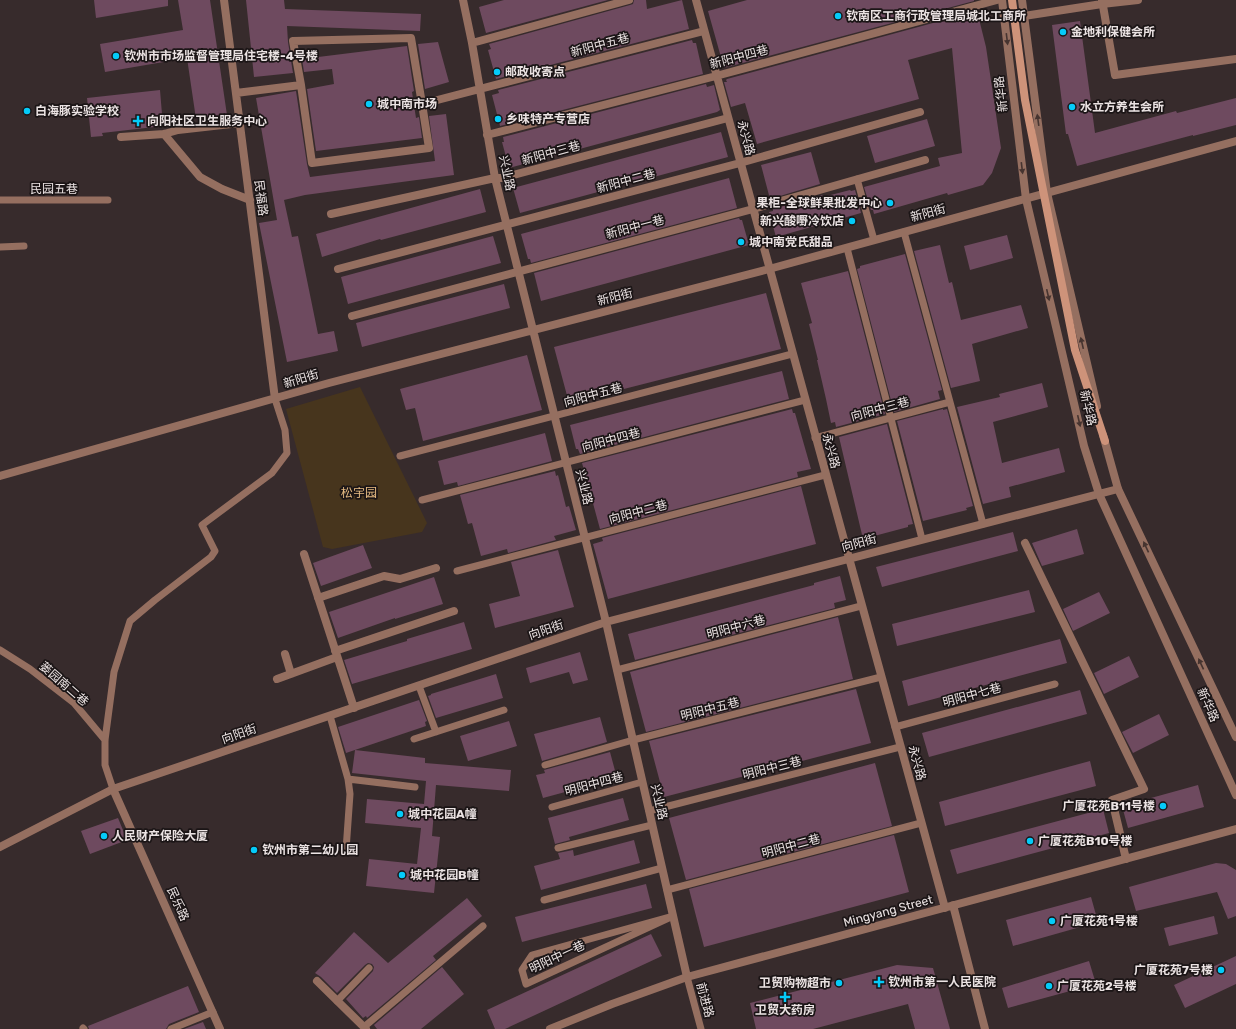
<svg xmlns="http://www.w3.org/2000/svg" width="1236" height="1029" font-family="Rubik,'Noto Sans SC',sans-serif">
<rect width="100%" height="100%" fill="#372b2c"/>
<path fill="#47351d" d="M360,387L427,523L422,532L332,549L323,547L286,409Z"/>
<path fill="#6e4a5f" d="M94,0H168V6L96,18Z
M178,0H210L227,115L196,119L187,58L105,72L100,44L183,30Z
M246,0H284L285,9L421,14L420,31L287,26L288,42L293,73L254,77Z
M504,0H608L486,33L479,7Z
M634,0H646L647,9L682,0L689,29L496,79L488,50L491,49L489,44L630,5L633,4Z
M747,0H974V1L724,68L708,11Z
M977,11L986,47L1001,148L992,173L983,185L948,195L947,193L874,214L873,210H871L864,187L940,166L938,158L962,153L952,48L908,60L919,99L757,144L745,103L731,107L724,82H727L726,80L727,79Z
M1080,21L1095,133L1176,111L1177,113L1236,98V125L1193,136V135L1077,166L1068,134H1066L1052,25Z
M692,40L693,43H696L703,74L500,126L492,95L499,93L498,90Z
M438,42L449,82L425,89L418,44Z
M407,46L414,91L412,92L416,118L419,117L422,138L316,151L307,89L334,84L332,69L304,72L302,59Z
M706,84L707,87L714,85L720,110L717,112L509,168L502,142H504L503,137Z
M160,90L163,126L102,133L103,136L91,137L87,98Z
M296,91L307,164L310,177L435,161L429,116L446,114L454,175L305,195L284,200L292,237L298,236L318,334L334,331L338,351L287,362L259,223L277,220L256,98Z
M927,119L935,146L875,163L867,136Z
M721,132L728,157L520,213L513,188Z
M811,152L820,184L770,199L761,165Z
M729,178L737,208L531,263L530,259H528L521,234Z
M480,189L486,212L381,240L380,239L322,257L316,234Z
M850,190L851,191L855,190L861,213L776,237L769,212L773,211V209L822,195L823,197Z
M739,218L740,220H742L749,245L541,301L534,273Z
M1007,235L1013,258L970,270L964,246Z
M493,236L501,263L348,304L341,277Z
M940,245L949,283L952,282L961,320L1021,305L1028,328L972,344L980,381L951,388L914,251Z
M905,254L942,390L938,391L940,399L894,412L857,269L860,268V266Z
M848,271L885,414L836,427L835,422L831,423L826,399L817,360H818L809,324L812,323L801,283Z
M504,284L510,308L362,347L356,323Z
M766,293L781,349L569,403L554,347Z
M527,355L542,410L423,441L415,408L406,410L400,389Z
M782,371L789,399L580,454L578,449H576L570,425Z
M1042,383L1048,407L993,422L1002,463L1059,448L1065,472L1009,487L1011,497L983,504L957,407L1000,397L999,394Z
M792,409L793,413H795L811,469L797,472L798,477L600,529L582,463Z
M943,409V410L947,409L973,506L966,508L967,510L923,521L897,421Z
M887,424L913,524L908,525V527L863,539L839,437Z
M545,433L552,461L458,486L457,482L444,485L438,461Z
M555,471L556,476L558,475L566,507L569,506L576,530L554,536L556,540L508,553L507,549L481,556L472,523L468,524L460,495Z
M801,486L816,544L608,599L593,544L603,541L602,538Z
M1077,529L1084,554L1042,566L1032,543Z
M1013,532L1018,551L882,587L876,567Z
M363,545L372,568L321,586L313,563Z
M558,550L574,607L495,628L489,604L520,596L511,562Z
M840,576L846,600L834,603L835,608L635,660L628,634L814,585V583Z
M434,577L443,604L395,619V618L338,638L329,612Z
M1029,590L1035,612L897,646L892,624Z
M1099,592L1110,613L1073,631L1063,609Z
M838,617L853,679L646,732L630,672Z
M464,622L472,649L352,684L344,660L407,641V639Z
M1060,639L1067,663L908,706L902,681Z
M580,652L588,680L573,684L569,672L530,683L526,668Z
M1129,656L1139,677L1104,694L1094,673Z
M496,674L503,698L436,718L428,696L431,695V694Z
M856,689L871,743L664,797L649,741Z
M1080,690L1087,714L929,757L922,733Z
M419,700L427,721L425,722L426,726L346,753L338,727Z
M1159,714L1169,735L1133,753L1122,732Z
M600,717L607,742L542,761L534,734Z
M509,721L517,746L468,761L460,736Z
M355,750L425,758V763L511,770L509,791L436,785L432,836L440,837L434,893L366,886L369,859L417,864L421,828L365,823L367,799L424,804L426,781L352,773Z
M610,752L617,778L543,798L536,775L545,773L544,770Z
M1090,761L1096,786L945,826L939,802Z
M875,763L892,826L686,880L669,818Z
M1198,785L1204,807L1128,828L1122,806Z
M623,798L629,820L569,837L570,840L555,844L548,818Z
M1103,809L1109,833L957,874L950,850Z
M118,818L127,840L90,854L81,831Z
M894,835L909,892L704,947L689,889Z
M634,840L640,863L541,890L534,866L560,859L558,853L573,850L574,856Z
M1216,863L1226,864L1236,870V916L1228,919L1217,892L1136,911L1129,887Z
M646,884L652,908L522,942L515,917Z
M1091,897L1098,922L1013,946L1006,920Z
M467,898L482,916L433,956L436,960L367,1018L366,1016L363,1018L346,999L373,971L374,967L372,964L368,963L365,965L337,993L321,977L315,973L354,932L388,963Z
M1214,916L1218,934L1169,946L1164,928Z
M651,934L662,956L505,1029H495L487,1010Z
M1236,956V984L1185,1008L1174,985Z
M1089,961L1096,984L1008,1008L1002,988Z
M897,965L933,968L950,1029H915L908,1004L813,1029H756L750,1003Z
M442,967L464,994L421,1029H377L374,1025Z
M188,986L199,1012L169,1024L166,1029H89L88,1026Z
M203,1022L206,1029H184Z"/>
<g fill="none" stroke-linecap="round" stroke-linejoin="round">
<path stroke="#956f60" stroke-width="7" d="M857,179L874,240
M0,200H108
M904,232L983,524
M0,247L24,246
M847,248L922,539
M815,438L950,402
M400,456L792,354
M422,500L805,400
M457,571L825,475
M0,650L30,669L74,703L105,740
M617,670L861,606
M419,686L436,732
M330,716L348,779L350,794L346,850
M895,727L1055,684
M414,739L504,710
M545,765L633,740L881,677
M348,779L415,787
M113,789L105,765V740L114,672L130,621L155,600L211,557L215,551L202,525L272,473L287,453L285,430L275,399
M552,807L642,782
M649,811L900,747
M558,848L652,825
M667,890L921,823
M544,900L662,868
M673,916L526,984L522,970L532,955Z
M687,977L701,1029
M337,1001L369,968
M364,1027L483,926
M83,1028L84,1029
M171,1029L213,1012"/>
<path stroke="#956f60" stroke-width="8" d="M224,0L275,399
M463,0L472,43L495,178L606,622L687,977
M696,0L945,908
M1102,0L1115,75L1236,59
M1024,16L1102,4L1138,0
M472,43L629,0
M301,85L293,41L411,38L422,104
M236,93L301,85L312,163L429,148L422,104L704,31
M164,134L200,177L222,189L250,200
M487,135L716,76L997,0
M121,137L164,134L178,130L240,123
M331,214L495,178H502L728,118
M338,269L740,163L920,112
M352,316L753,209L925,160
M0,476L329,383L769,269L1236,141
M1025,543L1144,789L1112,800L1126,859
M304,554L354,708
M318,598L384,576L400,579L436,568
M335,651L454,611
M285,654L291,674
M277,679L337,657
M113,789L220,1029
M0,847L113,789L606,622L1118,489
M953,905L985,1029
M317,981L366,1029
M550,1029L612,1004L687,977L1236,829"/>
<path stroke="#956f60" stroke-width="8" d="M1002,0L1026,199L1084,446L1099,494L1236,795
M1022,0L1047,193L1097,406
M1103,435L1118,489L1236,737"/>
<path stroke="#ce937a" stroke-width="8" d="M1012,0L1025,100L1075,350L1105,441"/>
</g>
<defs><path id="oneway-solid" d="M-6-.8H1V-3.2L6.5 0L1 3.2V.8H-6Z"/></defs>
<g fill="#463430">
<use href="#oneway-solid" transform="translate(1007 39) rotate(83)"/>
<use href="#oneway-solid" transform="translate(1038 120) rotate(-98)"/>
<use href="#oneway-solid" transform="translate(1022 168) rotate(83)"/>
<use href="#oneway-solid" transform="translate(1048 295) rotate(77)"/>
<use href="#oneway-solid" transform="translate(1082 343) rotate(-103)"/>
<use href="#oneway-solid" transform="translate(1079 421) rotate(77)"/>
<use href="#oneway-solid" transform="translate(1146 547) rotate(-115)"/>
<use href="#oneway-solid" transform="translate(1201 664) rotate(-115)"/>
</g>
<g fill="#04cbf9" stroke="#1b1516" stroke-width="1.5">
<circle cx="838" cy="16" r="4"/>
<circle cx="1063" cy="32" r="4"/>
<circle cx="116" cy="56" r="4"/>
<circle cx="497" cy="72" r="4"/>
<circle cx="369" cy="104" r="4"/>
<circle cx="1072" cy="107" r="4"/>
<circle cx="27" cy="111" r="4"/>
<circle cx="498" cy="119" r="4"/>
<path d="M136 115h4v4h4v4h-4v4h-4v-4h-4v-4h4z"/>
<circle cx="890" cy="203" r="4"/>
<circle cx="852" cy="221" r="4"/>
<circle cx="741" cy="242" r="4"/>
<circle cx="1163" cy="806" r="4"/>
<circle cx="400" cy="814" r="4"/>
<circle cx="104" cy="836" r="4"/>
<circle cx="1030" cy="841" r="4"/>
<circle cx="254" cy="850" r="4"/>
<circle cx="402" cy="875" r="4"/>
<circle cx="1052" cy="921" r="4"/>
<circle cx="1221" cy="970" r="4"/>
<path d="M877 976h4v4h4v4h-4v4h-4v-4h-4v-4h4z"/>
<circle cx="839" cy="983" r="4"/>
<circle cx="1049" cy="986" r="4"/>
<path d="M783 991h4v4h4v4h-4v4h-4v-4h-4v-4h4z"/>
</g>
<g text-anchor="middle" stroke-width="3.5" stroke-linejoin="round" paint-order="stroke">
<g font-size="12" font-weight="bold" fill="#ebe3e3" stroke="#1b1516" text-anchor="start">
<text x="846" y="20">钦南区工商行政管理局城北工商所</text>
<text x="1071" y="36">金地利保健会所</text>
<text x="124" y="60">钦州市市场监督管理局住宅楼-4号楼</text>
<text x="505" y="76">邮政收寄点</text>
<text x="377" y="108">城中南市场</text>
<text x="1080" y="111">水立方养生会所</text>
<text x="35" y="115">白海豚实验学校</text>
<text x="506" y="123">乡味特产专营店</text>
<text x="147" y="125">向阳社区卫生服务中心</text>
<text x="882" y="207" text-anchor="end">果柜-全球鲜果批发中心</text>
<text x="844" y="225" text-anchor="end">新兴酸嘢冷饮店</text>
<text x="749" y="246">城中南党氏甜品</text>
<text x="1155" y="810" text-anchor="end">广厦花苑B11号楼</text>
<text x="408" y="818">城中花园A幢</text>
<text x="112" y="840">人民财产保险大厦</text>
<text x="1038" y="845">广厦花苑B10号楼</text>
<text x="262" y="854">钦州市第二幼儿园</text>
<text x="410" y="879">城中花园B幢</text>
<text x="1060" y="925">广厦花苑1号楼</text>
<text x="1213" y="974" text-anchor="end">广厦花苑7号楼</text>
<text x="888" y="986">钦州市第一人民医院</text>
<text x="831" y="987" text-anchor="end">卫贸购物超市</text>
<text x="1057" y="990">广厦花苑2号楼</text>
<text x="785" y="1014" text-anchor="middle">卫贸大药房</text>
</g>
<g font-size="12" fill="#ebe3e3" stroke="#1b1516">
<text transform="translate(600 45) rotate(-15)" y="4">新阳中五巷</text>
<text transform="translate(739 57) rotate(-15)" y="4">新阳中四巷</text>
<text transform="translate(1001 94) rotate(-97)" y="4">新华路</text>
<text transform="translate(746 138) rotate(75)" y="4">永兴路</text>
<text transform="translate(551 153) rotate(-15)" y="4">新阳中三巷</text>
<text transform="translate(507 173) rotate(78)" y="4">兴业路</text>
<text transform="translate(626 181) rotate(-15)" y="4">新阳中二巷</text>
<text x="54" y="193">民园五巷</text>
<text transform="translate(261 198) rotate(83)" y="4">民福路</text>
<text transform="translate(928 213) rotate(-15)" y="4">新阳街</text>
<text transform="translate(635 227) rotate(-15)" y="4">新阳中一巷</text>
<text transform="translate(615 297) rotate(-14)" y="4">新阳街</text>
<text transform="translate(301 379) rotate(-17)" y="4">新阳街</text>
<text transform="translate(593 395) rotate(-15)" y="4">向阳中五巷</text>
<text transform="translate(1088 408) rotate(77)" y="4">新华路</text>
<text transform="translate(880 409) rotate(-15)" y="4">向阳中三巷</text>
<text transform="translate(611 440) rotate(-15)" y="4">向阳中四巷</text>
<text transform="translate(831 451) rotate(75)" y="4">永兴路</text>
<text transform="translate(584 487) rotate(76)" y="4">兴业路</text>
<text transform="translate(638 512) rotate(-15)" y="4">向阳中二巷</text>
<text transform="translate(859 543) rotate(-15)" y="4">向阳街</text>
<text transform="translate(736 627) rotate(-15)" y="4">明阳中六巷</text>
<text transform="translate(546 630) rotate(-19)" y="4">向阳街</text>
<text transform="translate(64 684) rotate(41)" y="4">蒌园南二巷</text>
<text transform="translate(972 695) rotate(-15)" y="4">明阳中七巷</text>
<text transform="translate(1208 705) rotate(66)" y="4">新华路</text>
<text transform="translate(710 709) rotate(-14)" y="4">明阳中五巷</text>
<text transform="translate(239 734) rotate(-19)" y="4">向阳街</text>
<text transform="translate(917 763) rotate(75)" y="4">永兴路</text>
<text transform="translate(772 768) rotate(-14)" y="4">明阳中三巷</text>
<text transform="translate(594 784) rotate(-15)" y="4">明阳中四巷</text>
<text transform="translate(659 802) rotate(77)" y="4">兴业路</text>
<text transform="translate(791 846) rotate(-15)" y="4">明阳中二巷</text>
<text transform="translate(178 904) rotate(66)" y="4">民乐路</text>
<text transform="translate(888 911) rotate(-15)" y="4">Mingyang Street</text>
<text transform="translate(557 957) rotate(-25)" y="4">明阳中一巷</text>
<text transform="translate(705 1000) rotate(75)" y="4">前进路</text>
</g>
<g font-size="12" fill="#e7bc83" stroke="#1b1516">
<text x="359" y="497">松宇园</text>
</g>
</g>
</svg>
